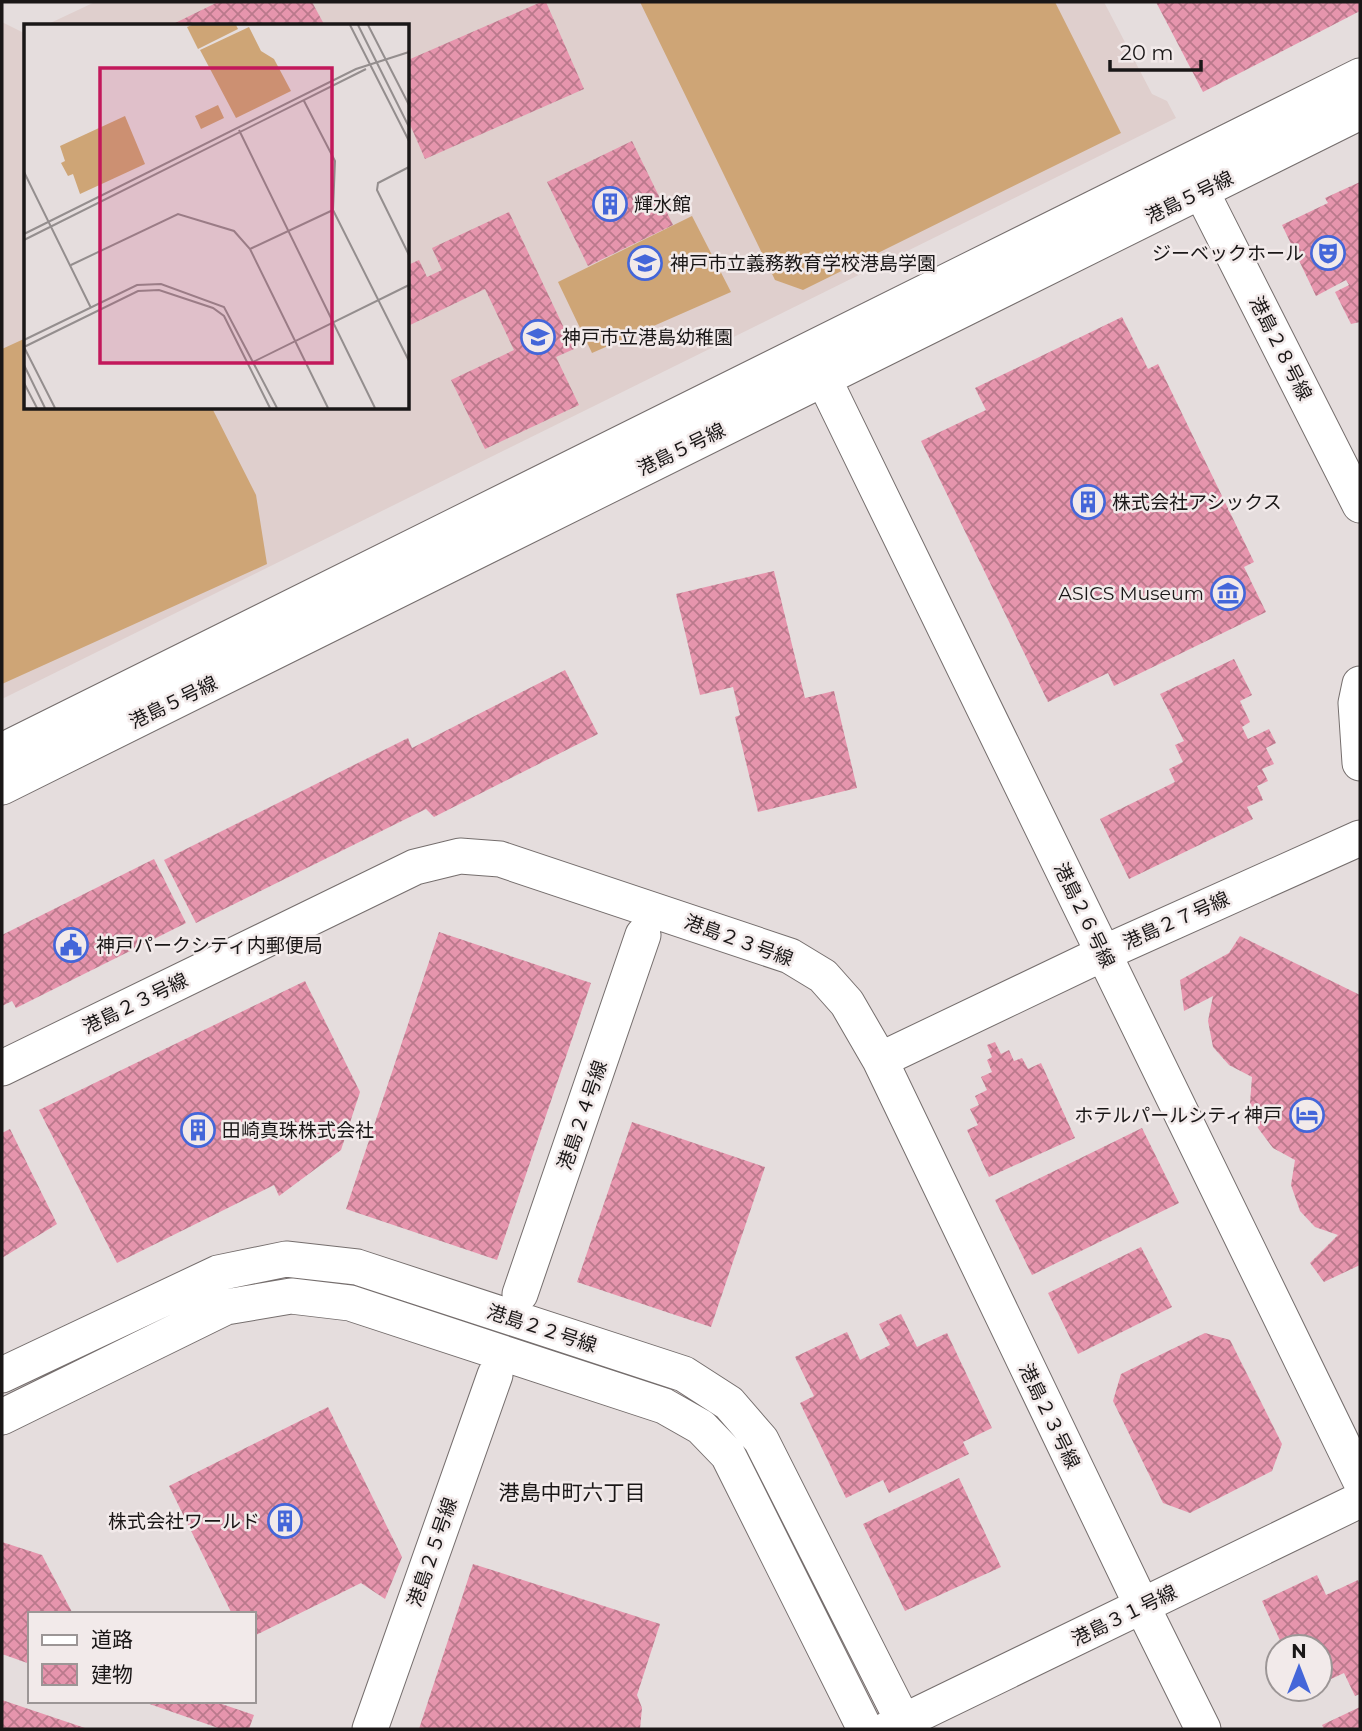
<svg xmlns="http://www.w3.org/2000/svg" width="1362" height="1731" font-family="Montserrat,'Noto Sans JP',sans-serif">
<defs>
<pattern id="building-cross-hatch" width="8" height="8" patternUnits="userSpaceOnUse" patternTransform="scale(1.75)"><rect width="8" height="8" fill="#e695ad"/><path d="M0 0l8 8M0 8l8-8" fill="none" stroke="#ba798c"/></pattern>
</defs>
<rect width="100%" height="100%" fill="#e5dddd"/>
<path fill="#dfcfcd" d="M95,2H1104L1152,94L1167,101L1176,118L2,699V22L26,34V408H408V26H44Z"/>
<path fill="#cea576" d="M640,2H1055L1121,133L803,290L775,280Z
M692,216L731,292L592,353L558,282Z
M26,338V408H212L256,495L267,564L2,684V349Z"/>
<path fill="url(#building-cross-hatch)" d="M218,2H312L325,26H169Z
M541,2H546L584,89L425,159L408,120V60Z
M1156,2H1360V11L1203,92Z
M632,141L673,225L588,266L547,182Z
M1360,182V322L1351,324L1335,292L1349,285L1346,280L1316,296L1282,225L1328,203L1325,198Z
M509,212L574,349L556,357L579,405L485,449L451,380L514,350L485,289L408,326V265L419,260L427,277L442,270L432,248Z
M1122,317L1148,369L1158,364L1254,562L1244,567L1266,612L1114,686L1108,673L1048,702L921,441L986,410L975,388Z
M774,571L805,698L834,691L857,788L758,812L735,717L740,715L733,687L700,695L676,594Z
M1234,659L1252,695L1240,701L1250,722L1242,727L1248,739L1269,729L1276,743L1266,748L1274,764L1262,769L1268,781L1257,786L1263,800L1247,807L1253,819L1129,879L1100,819L1175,782L1169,769L1183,762L1175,745L1184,741L1160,694Z
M565,670L598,734L434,817L426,809L196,923L164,860L408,738L412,748Z
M154,859L186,923L16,1008L12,1001L2,1006V935Z
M439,932L591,983L497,1260L346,1209Z
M1240,936L1360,995V1265L1324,1282L1310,1263L1338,1235L1315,1227L1300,1211L1291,1185L1295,1160L1273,1148L1258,1128L1250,1103L1252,1077L1229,1065L1213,1047L1208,1021L1213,996L1184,1011L1180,980L1229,953Z
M305,981L360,1092L341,1150L279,1196L274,1185L117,1263L39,1110Z
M995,1042L1001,1054L1009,1050L1014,1061L1022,1058L1028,1069L1041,1063L1075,1138L989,1177L967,1130L978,1125L970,1109L979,1105L975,1096L987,1090L981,1077L992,1072L987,1060L992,1057L987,1045Z
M632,1122L765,1167L711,1327L577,1282Z
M1142,1128L1179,1203L1032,1275L995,1200Z
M10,1129L57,1224L2,1258V1133Z
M1141,1247L1172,1307L1078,1354L1048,1293Z
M901,1314L917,1347L947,1333L992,1428L963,1442L969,1454L889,1493L883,1480L846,1498L800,1403L814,1396L795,1357L847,1332L860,1360L890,1345L879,1324Z
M1205,1333L1230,1340L1282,1444L1272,1471L1190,1513L1163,1503L1113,1401L1121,1374Z
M328,1407L402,1557L385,1599L361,1583L254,1636V1614H232L169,1486Z
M959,1478L1001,1567L905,1611L863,1524Z
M2,1542L42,1555L73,1614H30V1664L2,1654Z
M473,1564L660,1624L637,1695L642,1708L640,1729H419Z
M1317,1575L1326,1595L1358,1580L1360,1585V1694L1355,1696L1344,1673L1320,1684V1647H1283L1262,1601Z
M2,1700L88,1729H2Z
M141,1701H213L254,1715L249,1729H221Z
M1360,1707V1729H1324L1322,1725Z"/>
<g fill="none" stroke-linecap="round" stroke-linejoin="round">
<g stroke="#756e6d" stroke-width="37">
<path id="minor" d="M1201,191L1360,505
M813,357L1360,1480
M1360,684L1356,703L1360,763
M2,751L1360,76
M2,787L1360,112
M880,1060L1104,953L1360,838
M2,1068L415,867L460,856L500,859L790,956L823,976L847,1003L880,1060L1142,1606L1203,1729
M520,1294L643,935
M2,1375L218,1273L286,1259L357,1267L684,1374L729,1403L761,1440L907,1729
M2,1417L226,1307L291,1296L350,1303L664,1406L701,1427L728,1455L865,1729
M370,1729L495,1375
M888,1729L1360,1500"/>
</g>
<use href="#minor" stroke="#fff" stroke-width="35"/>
</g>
<defs>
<g id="building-ring" transform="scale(1.75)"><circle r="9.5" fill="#f2eaea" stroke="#4466d9" stroke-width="1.5"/><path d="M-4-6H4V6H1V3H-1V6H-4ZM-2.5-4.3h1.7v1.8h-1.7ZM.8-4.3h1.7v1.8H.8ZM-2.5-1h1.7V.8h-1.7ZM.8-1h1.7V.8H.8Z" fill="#4466d9"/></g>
<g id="theatre-ring" transform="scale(1.75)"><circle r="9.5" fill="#f2eaea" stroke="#4466d9" stroke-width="1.5"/><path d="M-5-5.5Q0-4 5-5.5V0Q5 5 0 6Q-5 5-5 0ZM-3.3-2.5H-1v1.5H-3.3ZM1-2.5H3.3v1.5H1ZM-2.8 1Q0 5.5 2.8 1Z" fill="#4466d9"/></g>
<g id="school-ring" transform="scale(1.75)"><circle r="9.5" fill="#f2eaea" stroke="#4466d9" stroke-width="1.5"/><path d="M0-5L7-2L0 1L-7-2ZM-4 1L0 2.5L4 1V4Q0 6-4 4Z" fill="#4466d9"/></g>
<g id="museum-ring" transform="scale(1.75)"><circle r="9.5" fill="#f2eaea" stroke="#4466d9" stroke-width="1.5"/><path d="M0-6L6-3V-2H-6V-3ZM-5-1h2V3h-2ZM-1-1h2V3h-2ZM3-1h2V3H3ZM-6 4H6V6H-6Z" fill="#4466d9"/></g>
<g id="civic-ring" transform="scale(1.75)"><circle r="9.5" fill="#f2eaea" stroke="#4466d9" stroke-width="1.5"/><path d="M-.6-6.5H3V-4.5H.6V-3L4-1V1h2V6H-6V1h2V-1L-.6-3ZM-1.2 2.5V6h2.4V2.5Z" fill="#4466d9"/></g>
<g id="hotel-ring" transform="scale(1.75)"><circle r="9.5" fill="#f2eaea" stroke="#4466d9" stroke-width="1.5"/><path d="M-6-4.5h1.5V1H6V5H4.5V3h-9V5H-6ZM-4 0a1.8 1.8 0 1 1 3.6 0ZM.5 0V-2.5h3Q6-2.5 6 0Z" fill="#4466d9"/></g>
</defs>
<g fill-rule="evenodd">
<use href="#building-ring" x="610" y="204"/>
<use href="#theatre-ring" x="1328" y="253"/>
<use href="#school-ring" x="645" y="263"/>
<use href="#school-ring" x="538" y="337"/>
<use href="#building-ring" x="1088" y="502"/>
<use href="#museum-ring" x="1228" y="593"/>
<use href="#civic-ring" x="71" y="945"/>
<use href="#hotel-ring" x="1307" y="1115"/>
<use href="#building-ring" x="198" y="1130"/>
<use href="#building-ring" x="285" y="1521"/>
</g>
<g text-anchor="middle" stroke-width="5" stroke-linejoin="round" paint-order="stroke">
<g font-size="19" fill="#1a1717" stroke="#f2eaea">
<text transform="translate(1189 197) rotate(-26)" y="7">港島５号線</text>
<text transform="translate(1281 348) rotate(63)" y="7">港島２８号線</text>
<text transform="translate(681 449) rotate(-26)" y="7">港島５号線</text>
<text transform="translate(173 702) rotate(-26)" y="7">港島５号線</text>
<text transform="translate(1085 915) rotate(64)" y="7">港島２６号線</text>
<text transform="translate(1176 920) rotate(-24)" y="7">港島２７号線</text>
<text transform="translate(739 940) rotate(20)" y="7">港島２３号線</text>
<text transform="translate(135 1003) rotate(-26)" y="7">港島２３号線</text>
<text transform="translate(582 1115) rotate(-71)" y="7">港島２４号線</text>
<text transform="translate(542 1328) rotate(18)" y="7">港島２２号線</text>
<text transform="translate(1050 1416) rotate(64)" y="7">港島２３号線</text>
<text transform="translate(432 1552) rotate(-71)" y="7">港島２５号線</text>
<text transform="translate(1124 1615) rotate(-26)" y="7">港島３１号線</text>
</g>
<g font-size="19" fill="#1a1717" stroke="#f2eaea" text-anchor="start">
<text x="634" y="211">輝水館</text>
<text x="1304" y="260" text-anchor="end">ジーベックホール</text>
<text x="670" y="270">神戸市立義務教育学校港島学園</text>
<text x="562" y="344">神戸市立港島幼稚園</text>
<text x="1112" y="509">株式会社アシックス</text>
<text x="1204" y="600" text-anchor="end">ASICS Museum</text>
<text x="96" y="952">神戸パークシティ内郵便局</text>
<text x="1282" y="1122" text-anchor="end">ホテルパールシティ神戸</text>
<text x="222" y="1137">田崎真珠株式会社</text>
<text x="260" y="1528" text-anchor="end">株式会社ワールド</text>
</g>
<g font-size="21" fill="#1a1717" stroke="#f2eaea">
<text x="572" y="1500">港島中町六丁目</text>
</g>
</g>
<g transform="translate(24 24)">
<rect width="385" height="385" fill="#e5dddd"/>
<path d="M168,1H212L214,5L174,25L163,3Z" fill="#cea576"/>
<path d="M225,3L237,27L250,35L267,67L212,94L176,26ZM194,81L200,94L177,105L171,92ZM101,92L121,140L56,170L49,150L44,152L37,139L41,137L36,122Z" fill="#cea576"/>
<path fill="none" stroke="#948e8e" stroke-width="2" d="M326,1L385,117M334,1L385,103M344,1L385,81M280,77L311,137L309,186L385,337M215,106L351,384M385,143L354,159L353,166L385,231M0,148L67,284M0,210L332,45L385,28M0,216L342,45M226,225L309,186M47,241L154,190L210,207L226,225L304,384M0,316L113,261L137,260L200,283L253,384M0,323L114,267L135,266L189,284L200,292L246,384M0,323L31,384M229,338L385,261M0,341L21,384M0,359L13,384"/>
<path fill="#c2185b" fill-opacity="0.15" stroke="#c2185b" stroke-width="3.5" d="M76,44H308V339H76Z"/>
<rect width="385" height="385" fill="none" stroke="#1a1717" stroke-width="3.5"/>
</g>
<rect width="1362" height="1731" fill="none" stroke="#1a1717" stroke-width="7"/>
<rect x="28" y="1612" width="228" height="91" fill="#f2eaea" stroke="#9c9696" stroke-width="2"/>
<rect x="42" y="1635" width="35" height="10" fill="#ffffff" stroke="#9c9696" stroke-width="2"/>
<text x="91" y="1647" font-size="21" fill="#1a1717">道路</text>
<rect x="42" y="1664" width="35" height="21" fill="url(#building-cross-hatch)" stroke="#9c9696" stroke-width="2"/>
<text x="91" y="1682" font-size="21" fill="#1a1717">建物</text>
<g transform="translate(1299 1668)"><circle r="33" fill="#f2eaea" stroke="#9c9696" stroke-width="2"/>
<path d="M0-5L12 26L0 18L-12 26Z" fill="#4466d9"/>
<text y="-10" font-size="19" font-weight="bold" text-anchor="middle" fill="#1a1717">N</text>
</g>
<path d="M1110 60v10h91v-10" fill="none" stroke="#1a1717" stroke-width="3.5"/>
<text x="1120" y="60" font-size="21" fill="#1a1717" stroke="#f2eaea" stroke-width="5" paint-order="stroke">20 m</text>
</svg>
